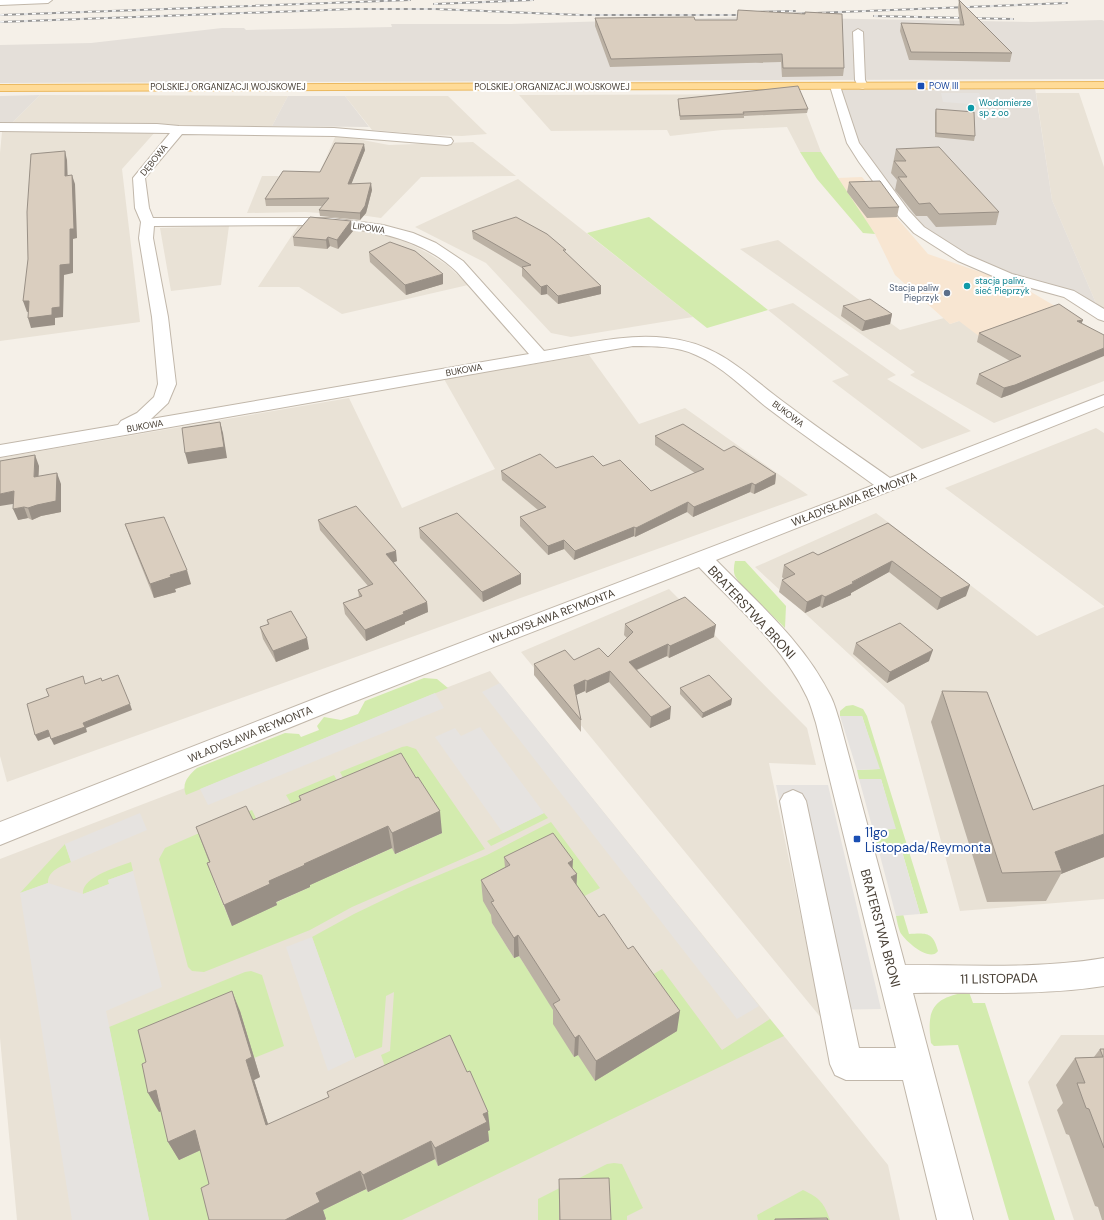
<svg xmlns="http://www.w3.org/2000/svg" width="1104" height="1220" font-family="'DM Sans',sans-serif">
<rect width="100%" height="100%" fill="#f5f0e8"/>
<path fill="#e9e2d6" d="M1036,93H1079L1104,167V308H1098L1052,200Z
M799,94L821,152H800L787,127L722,130L670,136L667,130L551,131L519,95Z
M40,95L288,96L272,126L10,125Z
M345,96H448L487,134L462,136L431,135L372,130Z
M156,131L122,169L140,322L0,341V153L2,132Z
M336,135L389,145L473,142L516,176L421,177L381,218L367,216L305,212L247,213L262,176H318Z
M518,179L693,317L571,337L551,333L486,263L415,227Z
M229,226L221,285L171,291L160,228Z
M298,226L338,228L374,232L402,240L428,253L447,265L468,285L342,314L299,287H258Z
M778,240L900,330L944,318L950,324L959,321L1070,315L1104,336V381L994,423L910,375L915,372L740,249Z
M793,303L896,375L887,379L971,431L922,449L832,381L849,375L768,310Z
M589,355L639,424L685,408L808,495L7,782L0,756V458L349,398L402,508L495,469L444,379Z
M1096,428L1104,433V606L945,488Z
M876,513L1037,636L1104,607V899L960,911L904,705L755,567Z
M669,589L807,728L816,765L769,763L822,1019L521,652Z
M490,671L888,1165L900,1220H17L0,1038V859Z
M1061,1035H1104V1220H1074L1028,1082Z"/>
<path fill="#f8e6d2" d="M862,177L928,254L1021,286L1070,315L984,340L959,321L950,324L895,275L875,234L837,178Z"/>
<path fill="#e4dfd9" d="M744,17L1031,22L1102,20L1104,21V79L0,83V45L91,43L222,28H244L246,30L392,27L391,24H511Z
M836,88H1035L1052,200L1098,308L1007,277L919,230L863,159Z
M40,95L10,125H0V96Z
M288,96H345L369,127L272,126Z"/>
<path fill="#d3ebae" d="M800,152H821L875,234L863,233L817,179Z
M649,217L768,310L707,328L587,233Z
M735,561H745L786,606L785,628C773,615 743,590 735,576C733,571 734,566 735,561Z
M424,678L437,679L448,688L186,795C181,783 189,775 197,768L285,733L299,734L301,737L319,730L317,726L324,717L341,720L358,714L365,701Z
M853,705L863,709L867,716L928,913L920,914L901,848H878L873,830L895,829L881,779H859L857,770L879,769L862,716H840V711L846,706Z
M407,746L416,749L485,849L352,907L310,930L204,972L192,971L188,967L159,859L165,848L252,810L266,839L215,885L232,926L275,903L310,887L308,882L340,872L392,848L396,854L442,833L351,792L340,772L402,747Z
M334,775L347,799L293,807L286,795Z
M544,813L548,818L491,846L487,841Z
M551,822L600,888L573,902L492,923L514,958L519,956L560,1020L574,1057L578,1055L642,981L662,969L722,1050L770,1019L784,1036L402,1220H325L323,1210L366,1189L368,1192L435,1159L438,1166L489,1141L391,1084L381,1055L390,1051L394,992L386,996L382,1047L355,1058L312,937L354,914L408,888L487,855Z
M65,844L71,862C62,866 48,870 48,883L20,893Z
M131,862L133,871L108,880L109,884L83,894C81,877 118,867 131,862Z
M903,914L909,934C927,933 933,932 938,951C930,963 905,941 900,932C898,927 897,921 896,916Z
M251,971L262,975L284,1046L254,1058L167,1109L179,1160L205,1148L215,1220H149L109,1027L245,972Z
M969,992L973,1003H985L1055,1220H1009L958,1045L934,1046L931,1043C926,1008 934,997 969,992Z
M614,1163L622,1164L643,1208L627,1216V1220H538V1199L607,1164Z
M803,1190C820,1198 824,1203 830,1220H758L757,1215Z"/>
<path fill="#e6e3e0" d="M941,93H979L983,105L943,102Z
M500,683L759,1006L737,1019L482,692Z
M435,693L444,708L208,805L200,789Z
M840,716H862L880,769L857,770Z
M480,727L544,813L503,833L435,737L455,728L461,736Z
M859,779H881L896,829L873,830Z
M776,785H828L881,1009L823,1010Z
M140,813L147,830L71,862L65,844Z
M878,848H901L920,914L896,916Z
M133,871L162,987L106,1011L149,1220H72L20,893L48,883L83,894L109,884L108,880Z
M312,937L355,1058L328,1071L286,947Z"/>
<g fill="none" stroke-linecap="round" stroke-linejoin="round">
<g stroke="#c1b7aa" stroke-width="2">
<path id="minor" d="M0,0H52L48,3L0,5Z
M858,29L863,32L865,80L868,86L863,89L859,88L855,80L853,32Z
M835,83L840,86L859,143L909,211L924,227L968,255L1012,274L1074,291L1104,309V321L1098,319L1064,297L1002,280L958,261L914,233L899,217L859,162L847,143L830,86Z
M0,123L157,124L179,126L334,128L451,138L453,141L451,144L447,145L334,136L182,134L145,178L149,208L153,218H332L383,225L413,233L436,243L463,261L544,351C585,344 626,333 667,338C722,344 747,376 789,406C822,431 856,454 890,478L1104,395V406L716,560C758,603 805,643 831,697C835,705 837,714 840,723L905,965C971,965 1039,969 1104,958V986C1041,996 976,992 913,993L973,1220H937L903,1080H846L835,1075L830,1064L780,801L784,794L793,790L802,794L806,801L859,1048H896L816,723C813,714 811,705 807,697C783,646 737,607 699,567L348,704L0,845V822L332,692L874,485C837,458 800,433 765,406C743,388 722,366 696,355C677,346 654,346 633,346L0,457V445L118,425L121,421L137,413L154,397L158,384L152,317L139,238L141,222L135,208L133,178L170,133L0,131ZM305,225C359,228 417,233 457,272L529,354L151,419L168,403L176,384L168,317L153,238L154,226Z"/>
</g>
<g stroke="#ebb960" stroke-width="2">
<path id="major" d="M1104,82V88L0,91V85Z"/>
</g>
<use href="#minor" fill="#fff" fill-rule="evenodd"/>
<use href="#major" fill="#ffdb97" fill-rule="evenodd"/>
<g stroke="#979797" stroke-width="2">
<path id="rail" d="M434,4L533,0
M757,12L795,11
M790,14L1067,3
M0,15L410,0
M874,16L1013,19
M0,22L353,9H435L581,15H748"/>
</g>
<use href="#rail" stroke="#fff" stroke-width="1.5" stroke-dasharray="4" stroke-linecap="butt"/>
</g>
<path fill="#bbb1a4" d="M959,0L1012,53L1010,62L909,60L900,31L901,23L960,25L958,8Z
M595,18L695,20L844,68L843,76L782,77L781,62L610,67L595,26Z
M678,99L808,109L807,113L744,116V118L680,120L678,103Z
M936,109L975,136L974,141L935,137V113Z
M896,149L999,212L996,225L936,227L927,216H916L895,190L897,180L891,173Z
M365,150L351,184L372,190L366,213L360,220L320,216L319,210L323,206H266L265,199Z
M849,182L899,207L897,217L867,218L847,192Z
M351,221L353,231L338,249L330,246L327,249L294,246L293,237Z
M472,231L566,253L601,294L558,304L547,294L541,295L522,276V268L473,239Z
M369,252L443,284L406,295L370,262Z
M843,306L892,314L890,324L862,331L841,316Z
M1083,320L1081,323L1012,394L1001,398L976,384L979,374L1010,361L977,342L979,333Z
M655,436L724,451L776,474L775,484L754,494L750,492L693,517L687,512L635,537L634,536L574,560L564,549L548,555L520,526V517L538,510L502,480L501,471L603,466L651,491L695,473L655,445Z
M39,466L38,476L61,484V512L41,516L32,520L28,518L18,520Z
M318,520L397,561L393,562L427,602L428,612L405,622V624L366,641L345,614L343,603L359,597L358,590L368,586L320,530Z
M888,523L966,596L937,610L889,572L851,593V595L822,608L820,606L805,613L779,592L782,580L784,579L782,577L784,565L818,555Z
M125,524L191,584L175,589L176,592L154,598L130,538Z
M419,528L521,584L483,602L420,538Z
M267,620L309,649L276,662L263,639L260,627L268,625Z
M625,624L714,637L669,658L667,656L637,670L670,719L650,728L609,682L586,693L585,691L576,695L581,720V732L534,675V664L608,657L627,638L624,635Z
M856,643L929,661L887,683L853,654Z
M680,688L732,699L731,705L702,718L680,694Z
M942,691L1033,810L1104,857L1061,874L1046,901L987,902L931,722Z
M299,796L442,833L395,854L392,848L310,885V887L276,902L277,905L232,926L207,863L209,862L196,827L253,820L300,800Z
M504,857L572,868L577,874L576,885L677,1031L595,1081L578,1055L574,1057L553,1024V1010L519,956L514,958L492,923L491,915L483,901L481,880L505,867Z
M240,1011L260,1077L254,1080L268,1124L490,1130L488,1131L489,1141L438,1166L435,1159L368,1192L366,1189L323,1210L326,1219L325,1220H209V1184L201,1150L179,1160L168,1142L161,1111L159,1112Z
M1100,1049H1104V1220H1102L1098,1207L1095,1206L1069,1135L1066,1134L1057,1110L1063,1103L1056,1085L1075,1058L1094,1057Z
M559,1179L611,1220H559Z"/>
<path fill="#999086" d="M364,144L365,150L349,190L348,184Z
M65,151L67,160L68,185L65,176Z
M72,175L75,184L77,238L73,239V273L64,275L63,317L55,318V325L31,328L28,318L52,308L60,265L70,229Z
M371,183L372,190L366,213L360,220V213Z
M351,221L353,231L338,249L337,240Z
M328,237L330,246L327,249L326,240Z
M443,274V284L406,295L405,285Z
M547,285V294L541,295V287Z
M601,286V294L558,304V296Z
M23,301H29L33,311L27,312Z
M892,314L890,324L862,331L865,321Z
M1083,320L1079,329L1077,321Z
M1104,348V356L1012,394L1001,398L1004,388Z
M220,422L223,433L227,458L188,464L185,453Z
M35,455L39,466L38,488L34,477Z
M57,473L61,484V512L41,516L32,520L28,508Z
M776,474L775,484L754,494L755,485Z
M752,483L750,492L693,517L694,507Z
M14,491L19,503L0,506V494Z
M688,502L687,512L635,537L636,528Z
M24,507L28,518L18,520L13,509Z
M634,527V536L574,560L575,551Z
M564,540V549L548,555V546Z
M396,551L397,561L388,565L386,554Z
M892,561L889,572L851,593V595L822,608L825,597Z
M187,570L191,584L175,589L176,592L154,598L150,584L170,575Z
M521,574V584L483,602L482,592Z
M970,585L966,596L937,610L941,598Z
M822,595L820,606L805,613L807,602Z
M427,602L428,612L405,622V624L366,641L365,630L403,612Z
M716,625L714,637L669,658L670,646Z
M307,638L309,649L276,662L273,651Z
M668,644L667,656L629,673V662Z
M933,650L929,661L887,683L890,672Z
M610,671L609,682L586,693L587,681Z
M585,680V691L574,696V685Z
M732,699L731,705L702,718L703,713Z
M130,704L132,710L86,728L87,732L54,745L51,739L83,723Z
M671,707L670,719L650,728L651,717Z
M48,730L51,736L38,741L35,735Z
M440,811L442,833L395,854L392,833Z
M388,826L392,848L310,885V887L276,902L277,905L232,926L224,905L269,881L304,864Z
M1104,834V857L1061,874L1062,871L1055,852Z
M573,860L572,876L577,874L576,895L570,898L568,863Z
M518,935L519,956L514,958V938Z
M232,991L240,1011L260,1077L254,1080L274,1143L266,1125L246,1060Z
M680,1011L677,1031L595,1081L596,1061Z
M579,1035L578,1055L574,1057L575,1038Z
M156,1090L167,1109L159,1112L148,1093Z
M488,1112L490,1130L488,1131L489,1141L438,1166L435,1148L483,1114Z
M195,1130L205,1148L179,1160L168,1142Z
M431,1141L435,1159L368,1192L363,1175Z
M360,1171L366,1189L323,1210L326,1219L325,1220H285L316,1193Z"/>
<path fill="#dacebf" stroke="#999086" d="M959,0L1012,53L911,52L901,23L964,25Z
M738,10L805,14V12L842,14L844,68H783L782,54L611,59L595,18L694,17L695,20H737Z
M798,86L808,109L743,112L744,114L680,116L678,99Z
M936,109L974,112L975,136L936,133Z
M335,143L364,144L348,184L371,183L365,206L360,213L319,210L329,198L265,199L283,171L320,172Z
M939,147L999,212L939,214L930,203L919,204L898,177H907L894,161H906L896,149Z
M65,151V176L72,175L74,229H70V264L60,265V307L52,308V315L28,318L29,301H23L28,259L27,212L31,154Z
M880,181L899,207L869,208L849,182Z
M310,217L351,221L337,240L328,237L326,240L293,237Z
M516,217L547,234L566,250H563L601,286L558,296L547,285L541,287L522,267L531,265L472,231Z
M390,242L415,251L443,274L405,285L369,252Z
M870,299L892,314L865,321L843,306Z
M1059,304L1083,320L1077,321L1104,335V348L1015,385L1004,388L979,374L1021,356L979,333Z
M220,422L224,447L185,453L182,428Z
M683,424L724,451L734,446L776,474L755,485L752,483L694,507L688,502L636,528L634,527L575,551L564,540L548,546L520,517L546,507L501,471L540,454L556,468L593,456L603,466L620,460L651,491L704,469L655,436Z
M35,455L34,477L57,473L56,501L37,505L28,508L24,507L13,509L14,491L0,494V461Z
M356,506L396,551L386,554L427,602L403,612L404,614L365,630L343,603L362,596L358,590L373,584L318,520Z
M457,513L521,574L482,592L419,528Z
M164,517L187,570L170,575L171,577L150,584L125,524Z
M888,523L970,585L941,598L892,561L852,582L854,583L825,597L822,595L807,602L782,580L795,574L784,565L813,552L818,555Z
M685,597L716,625L670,646L668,644L629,662L671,707L651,717L610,671L587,681L585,680L574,685L581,720L534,664L565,650L574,660L599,648L608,657L633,632L625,624Z
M291,611L307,638L273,651L260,627L269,624L267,620Z
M900,623L933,650L890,672L856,643Z
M118,675L130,704L83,723L85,727L51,739L48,730L35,735L27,704L49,696L46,689L83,676L85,684L101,678L102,681Z
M709,675L732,699L703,713L680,688Z
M942,691L987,692L1033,810L1104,785V834L1055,852L1062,871L1002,873Z
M401,753L416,778L418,777L440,811L392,833L388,826L304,864L305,865L269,881L270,884L224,905L207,863L210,862L196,827L246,806L253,820L301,800L299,796Z
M553,833L573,860L568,863L577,874L571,877L599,917L604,914L628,949L633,946L680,1011L596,1061L579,1035L575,1038L553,1004L560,1000L518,935L514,938L491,902L494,901L481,880L510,865L504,857Z
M232,991L252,1057L246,1060L266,1125L329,1097L327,1092L450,1035L467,1072L470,1071L488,1112L483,1114L487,1122L435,1148L431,1141L363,1175L360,1171L316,1193L320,1202L285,1220H209L201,1188L209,1184L195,1130L168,1142L156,1090L148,1093L142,1064L146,1062L138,1030Z
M1100,1049H1104V1148L1089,1109L1086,1108L1077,1083H1085L1075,1058L1103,1057Z
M609,1178L611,1220H560L559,1179Z
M827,1218L828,1220H775V1219Z"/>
<g fill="#1a4fb4" stroke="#fff" stroke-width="1.5">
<rect x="917" y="82" width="8" height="8" rx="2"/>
<rect x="853" y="835" width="8" height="8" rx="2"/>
</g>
<g fill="#0f9aa8" stroke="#fff" stroke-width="1.5">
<circle cx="971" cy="108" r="4"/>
<circle cx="967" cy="286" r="4"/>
</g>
<circle fill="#5c6f8a" stroke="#fff" stroke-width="1.5" cx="947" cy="293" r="4"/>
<g text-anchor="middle" stroke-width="4" stroke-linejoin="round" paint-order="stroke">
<g font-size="9" fill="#164399" stroke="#fff" text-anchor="start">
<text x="929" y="89">POW III</text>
</g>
<g font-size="9" fill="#494036" stroke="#fff">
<text x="228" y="90">POLSKIEJ ORGANIZACJI WOJSKOWEJ</text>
<text x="552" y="90">POLSKIEJ ORGANIZACJI WOJSKOWEJ</text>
<text transform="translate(154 160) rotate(-51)" y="3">DĘBOWA</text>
<text transform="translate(369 228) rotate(9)" y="3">LIPOWA</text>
<text transform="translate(464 370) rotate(-10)" y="3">BUKOWA</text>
<text transform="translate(788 414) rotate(37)" y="3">BUKOWA</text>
<text transform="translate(145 426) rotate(-10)" y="3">BUKOWA</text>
</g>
<g font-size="9" fill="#0d838f" stroke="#fff" text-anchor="start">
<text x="979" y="106">Wodomierze<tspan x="979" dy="10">sp z oo</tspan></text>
<text x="975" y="284">stacja paliw.<tspan x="975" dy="10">sieć Pieprzyk</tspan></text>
</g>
<g font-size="9" fill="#4e5e75" stroke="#fff" text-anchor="end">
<text x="939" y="291">Stacja paliw<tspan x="939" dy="10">Pieprzyk</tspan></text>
</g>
<g font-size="11" fill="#494036" stroke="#fff">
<text transform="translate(854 499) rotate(-21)" y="4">WŁADYSŁAWA REYMONTA</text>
<text transform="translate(552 616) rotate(-21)" y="4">WŁADYSŁAWA REYMONTA</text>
<text transform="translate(250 734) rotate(-22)" y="4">WŁADYSŁAWA REYMONTA</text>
</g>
<g font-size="13" fill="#494036" stroke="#fff">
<text transform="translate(752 612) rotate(47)" y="5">BRATERSTWA BRONI</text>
<text transform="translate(881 928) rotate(75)" y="5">BRATERSTWA BRONI</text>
<text transform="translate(999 978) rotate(-1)" y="5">11 LISTOPADA</text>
</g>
<g font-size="13" fill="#164399" stroke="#fff" text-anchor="start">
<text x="865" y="837">11go<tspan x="865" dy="15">Listopada/Reymonta</tspan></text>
</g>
</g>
</svg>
